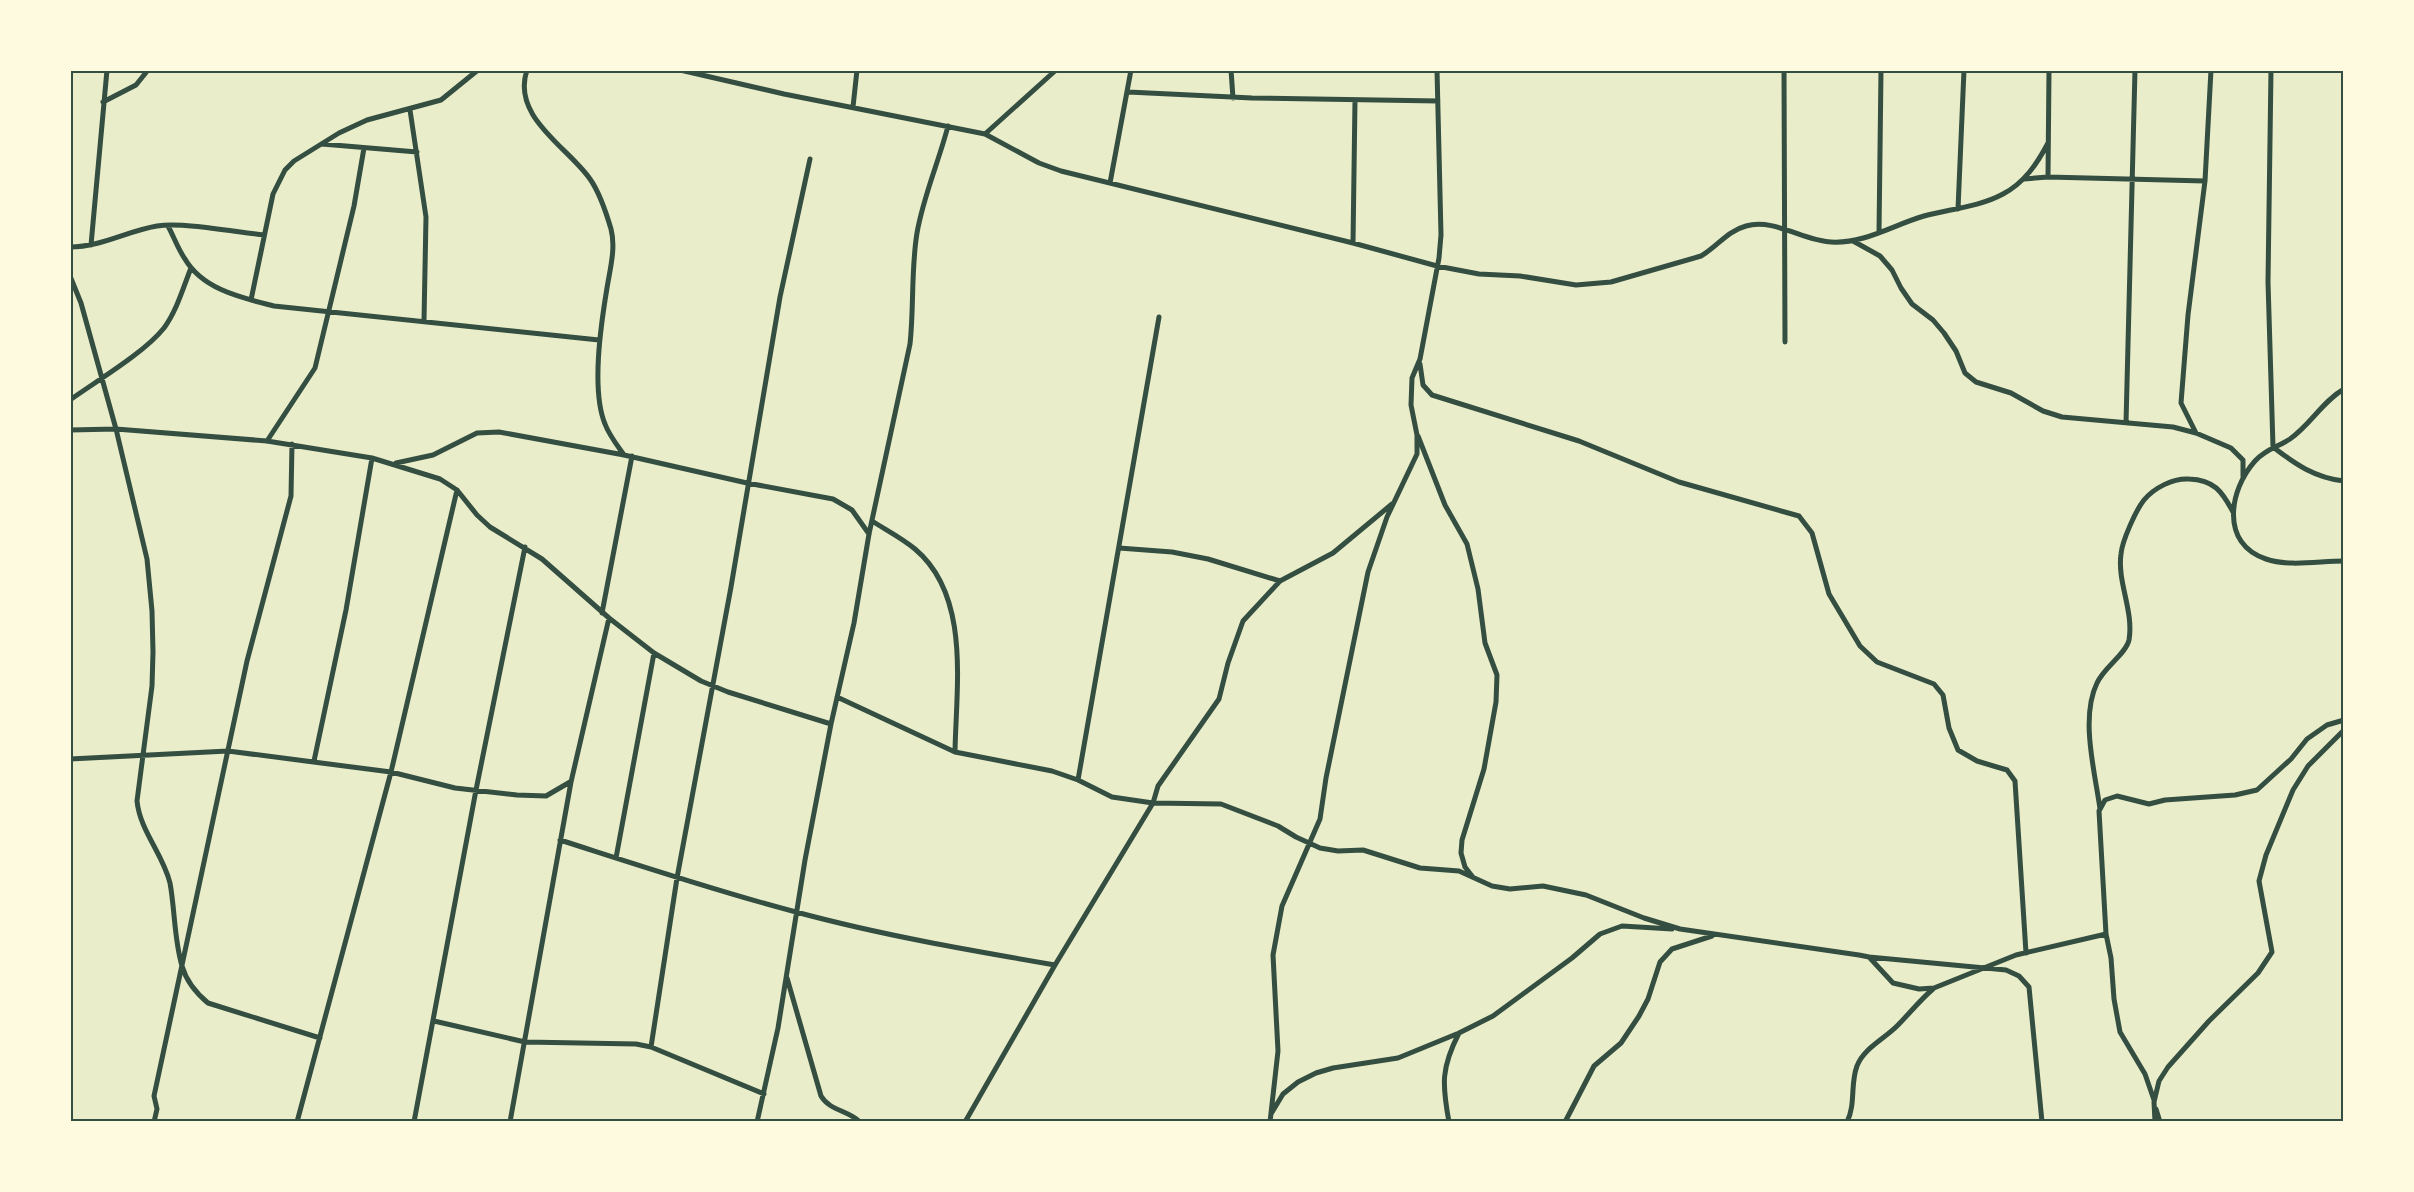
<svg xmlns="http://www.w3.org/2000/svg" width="2414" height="1192" font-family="Manrope,sans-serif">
<rect width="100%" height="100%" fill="#e9edc9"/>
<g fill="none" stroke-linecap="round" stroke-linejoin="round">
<path stroke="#344e41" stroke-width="5" d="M527,70C511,117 568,147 590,179C600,193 606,212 611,229C616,248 610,269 607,288C601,324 591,390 605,424C609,435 617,445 624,455
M680,70L784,94L985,134L1039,163L1061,171L1353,243L1437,266L1479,274L1520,276L1576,285L1611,282L1701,256C1717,247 1727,231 1746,226C1774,218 1804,241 1831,242C1864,244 1893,225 1924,216C1950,209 1979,207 2003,194C2024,183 2037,164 2048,143
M1231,70L1233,98
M1784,70L1785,342
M2271,70L2268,282L2273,447C2295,464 2315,478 2344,481
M1128,92L1252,98L1438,101
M103,102L136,85L148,70
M853,107L857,70
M410,110L426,217L424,321
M985,134L1056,70
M322,144L417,152
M2048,177L2049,70
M2024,179L2048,177L2205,181
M1110,183L1131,70
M1958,209L1964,70
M168,226C174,237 178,249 185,259C203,290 243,298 274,306L599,340
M1879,233L1881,70
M1853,241L1880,256L1892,270L1901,288L1912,304L1933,320L1944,333L1956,351L1965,373L1976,382L2011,393L2043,411L2062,417L2173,427L2196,433L2231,448L2243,460V477
M1353,243L1355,100
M91,245L107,70
M70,247C101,247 127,231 157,226C184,222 235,232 264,235
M70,276L81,303L116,429L147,559L152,611L153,652L152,686L137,801C140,831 163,854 170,883C175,910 174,939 182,966C186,980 196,993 208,1003L320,1038
M251,300L273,194L285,170L294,161L339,133L367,120L441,100L478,70
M1420,364L1423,385L1432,395L1579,441L1679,482L1799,516L1812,533L1829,594L1860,646L1877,662L1934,684L1943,695L1949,728L1958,750L1977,761L2007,770L2015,781L2026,953
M2344,389C2323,401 2310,425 2290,439C2278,447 2266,449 2255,461C2229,490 2220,544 2266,559C2289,567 2319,561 2344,561
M70,400C98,380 144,353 164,328C177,310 183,288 191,268
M2126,423L2135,70
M70,430L116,429L267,441L372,458L440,479L457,490L477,515L490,527L542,559L609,618L654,653L701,681L728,692L831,724
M2196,433L2181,403L2188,315L2205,181L2211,70
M1418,436L1445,505L1467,544L1478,589L1485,643L1497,675L1496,702L1484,769L1462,840L1461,853L1465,867L1472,876
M267,441L315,368L354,206L364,148
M396,463L433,455L477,433L499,432L624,455L747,483L833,499L852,510L869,534
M872,521C886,530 902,538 915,549C971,596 956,687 955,752
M1119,548L1172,552L1208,559L1280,581
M602,613L632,456
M837,697L955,752L1052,771L1078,780L1112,797L1153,803L1221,804L1278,826L1296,837L1320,848L1338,851L1363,850L1420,868L1459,871L1492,886L1510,889L1543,886L1586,895L1644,918L1680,929L1859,955L1869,957L1893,983L1919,989L1934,988L2016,955L2106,934L2099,811L2105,800L2117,796L2149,804L2165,800L2235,795L2257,790L2291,759L2307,739L2327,725L2344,720
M70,759L228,751L391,772L455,788L517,795L546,796L570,782
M314,761L346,610L372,458
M1078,780L1159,317
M2100,809C2095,772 2080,718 2097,683C2104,667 2126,654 2129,640C2134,611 2117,582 2121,554C2122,541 2136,510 2144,500C2154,488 2173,478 2189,479C2214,480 2222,491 2233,512
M560,840C638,865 716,891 796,912C881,935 968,950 1055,965
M616,858L654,653
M2106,934L2111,958L2114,999L2120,1032L2145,1074L2154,1100
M1869,957L2006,970L2019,976L2029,987L2042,1122
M787,978L821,1096C830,1111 848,1110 860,1122
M434,1021L525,1042L636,1044L651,1047L764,1094
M651,1047L677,878L731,587L780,297L810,159
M2156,1109L2160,1122
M1271,1114L1283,1094L1298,1082L1316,1073L1333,1068L1398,1058L1459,1033L1493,1016L1572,958L1600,934L1622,926L1672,929
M154,1122L157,1109L154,1096L247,661L291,496L292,444
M297,1122L391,772L457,490
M414,1122L476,790L525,547
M510,1122L571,782L609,618
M757,1122L778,1028L805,860L831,724L854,623L869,534L910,344C914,307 911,269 917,233C923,197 939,161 948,126
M965,1122L1055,965L1153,803L1158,786L1219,699L1228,663L1243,621L1280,581L1333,553L1392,504
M1270,1122L1278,1051L1273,955L1282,906L1320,819L1326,778L1368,572L1387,517L1417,454V435L1411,405L1412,378L1420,359L1439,258L1441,235L1437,70
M1449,1122C1442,1084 1441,1068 1459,1033
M1565,1122L1594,1066L1621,1043L1639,1016L1648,999L1660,962L1672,949L1712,936
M1847,1122C1856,1104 1850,1084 1857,1066C1863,1049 1884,1039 1897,1026C1909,1014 1920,1000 1933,989
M2155,1122L2154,1102L2159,1081L2168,1067L2209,1021L2258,973L2272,952L2259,881L2266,855L2293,790L2308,766L2344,730"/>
</g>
<rect width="2414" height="1192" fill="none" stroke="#fefae0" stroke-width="144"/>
<rect x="72" y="72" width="2270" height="1048" fill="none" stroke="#344e41" stroke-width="2"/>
</svg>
